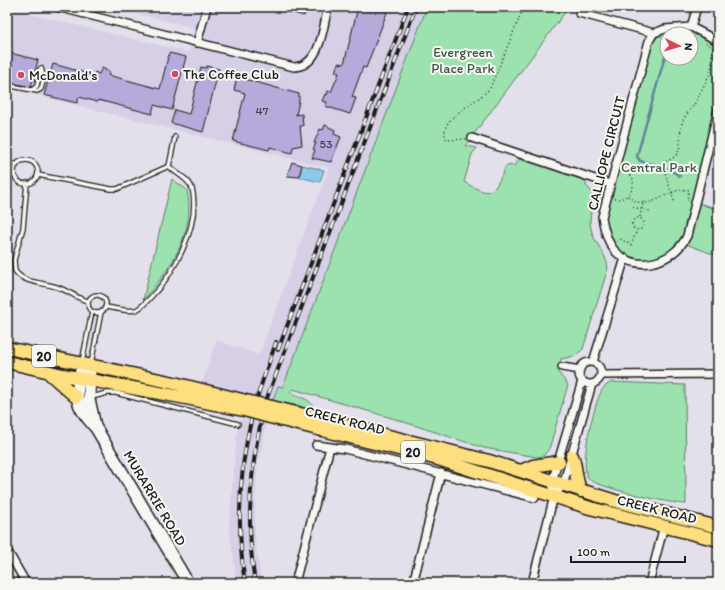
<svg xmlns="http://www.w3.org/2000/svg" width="725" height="590" font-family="Itim,sans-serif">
<rect width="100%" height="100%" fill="#e3dfeb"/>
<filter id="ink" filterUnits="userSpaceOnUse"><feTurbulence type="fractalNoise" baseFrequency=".025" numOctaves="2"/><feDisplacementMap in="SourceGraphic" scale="8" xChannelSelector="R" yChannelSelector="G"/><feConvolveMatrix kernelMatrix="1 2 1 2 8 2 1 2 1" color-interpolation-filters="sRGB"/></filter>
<g filter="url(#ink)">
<path fill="#d6cfe6" d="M112,7H427L283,388L278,386L273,400H271L257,469L255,507V537L261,583H237L229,526L237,433L240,420H248L254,396L202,384L216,340L259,355L329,168L7,88V19L15,12H20L189,52L194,28Z"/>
<path fill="#9ce2af" stroke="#5c7f66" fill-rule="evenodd" d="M427,7H569L465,146L477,148L472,154L464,182C492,198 493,195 506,166L515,165L519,159L586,181V185L594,195C593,206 588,218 591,229C594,243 607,254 608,268L583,349L575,356L561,359L558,372L568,385L549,449L543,456L537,457L484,448L395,419L293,389L290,392C299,400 309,395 314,409C306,411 302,405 295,405C287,404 281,403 273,400L278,386L283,387Z
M691,27L718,41V110L695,202L718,209V256L683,243L677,251L641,264L615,252L602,217L654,33ZM667,34H691V58H667Z
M172,179L187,190C196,232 170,270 143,300Z
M611,382L685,385L686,504C672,504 596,487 589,479C578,466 594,404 602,390C604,386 608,385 611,382Z"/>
<path fill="#8dc9ed" stroke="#608499" d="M302,165L324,170L320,182L299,177Z"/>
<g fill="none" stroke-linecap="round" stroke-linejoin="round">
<path stroke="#608499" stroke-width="2.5" d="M660,166L640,161L637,156L667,49
M666,168L680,176"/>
</g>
<path fill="#b7a9da" stroke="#1c1c1c" d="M279,7H306L304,16L279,9Z
M358,7H389L366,68L363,67L352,97L356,98L350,114L325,106L327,102L322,101L325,94L327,95L328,91L331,92L339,73L335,72L338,63L344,64Z
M10,53L38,60L31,87L7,82V65Z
M169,53L186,57L172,110L154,105L152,114L98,100L97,102L79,97L77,103L44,95L53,64L93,75L95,72L99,74L102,68L110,72L108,75L160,89Z
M207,66L219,69L203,132L171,123L175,110L189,114L201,67L206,68Z
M237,77L299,94V101L296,115L302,114L303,126H300L302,145L293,147L292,153L270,147L269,150L233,141L245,93L234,90Z
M325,125L335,130L334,134L341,137L331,162L312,158L315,150L313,149L316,143H314L320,129L323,130Z
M292,162L302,165L299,177L287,176Z"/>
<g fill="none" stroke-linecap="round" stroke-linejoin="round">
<g stroke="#1c1c1c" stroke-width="6">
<path id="lane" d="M7,50L9,41
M7,85L37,91L41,89L44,78L41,68
M32,90L37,86L40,69
M14 172a12 12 0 1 1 24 0a12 12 0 1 1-24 0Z
M7,162L17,165
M7,170L15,176
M38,175L111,189H117L169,166
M27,183L23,228L14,260L15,271C25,285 48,282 62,289C72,293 78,299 88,301
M88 304a9 9 0 1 1 18 0a9 9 0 1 1-18 0Z
M105,307C115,308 126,312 136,310C141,308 146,302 150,298C174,274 201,225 192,188C188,177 175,174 169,166L175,137
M82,362L92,312
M91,364L101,312
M92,397L107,393H116L238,424"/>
</g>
<g stroke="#1c1c1c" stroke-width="10">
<path id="street" d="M57,7L294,67C321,66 323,27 328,7
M579,13L654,33
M691,27L697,7
M718,41L691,27L665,29L654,33L649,41L602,217C604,229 607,243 616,252C638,274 674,262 687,236L718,110
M197,43L207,7
M472,138L610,184
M579 373a11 11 0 1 1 22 0a11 11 0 1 1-22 0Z
M593,362L625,258
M562,367L580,370
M602,375L718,374
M316,445L345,449L535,498
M554,496L563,485L592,384
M7,550L26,583
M295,583L330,447
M413,583L441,473
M532,583L554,496L552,482L582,381
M649,583L664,526"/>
</g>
<g stroke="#1c1c1c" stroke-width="14">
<path id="secondary" d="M82,365C76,397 72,402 96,428L188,583
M90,367L89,399L95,426"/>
</g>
<g stroke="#1c1c1c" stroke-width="15">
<path id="primary" d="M7,348L170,382L250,402
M7,362L63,375L186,398L248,411
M50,374L76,397
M272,407L489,461L615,501L718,527
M270,417L438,459L590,508L718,540
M572,456C577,468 575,480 581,491
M521,471L533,466L559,462"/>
</g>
<path stroke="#1c1c1c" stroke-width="1.5" stroke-dasharray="1 3" stroke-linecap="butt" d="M466,139L447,140C434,119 480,102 490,88L524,7
M628,196C651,216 666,186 689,190L687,200H689
M614,199C634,201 642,175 621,169
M674,201L662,163C687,155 677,143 682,123C684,114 695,107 698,97C702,88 709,78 711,69C713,62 711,55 713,48L706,43
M703,205L718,210
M633,207L650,211
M640,217L644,198
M632 224a6 6 0 1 1 12 0a6 6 0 1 1-12 0Z
M617,241L620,239L631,245L637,230"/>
<use href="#lane" stroke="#f6f6f2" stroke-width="3.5"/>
<use href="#street" stroke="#f6f6f2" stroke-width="7"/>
<use href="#secondary" stroke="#f6f6f2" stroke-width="11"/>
<use href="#primary" stroke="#fddf80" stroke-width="12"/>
<g stroke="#1c1c1c" stroke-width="4">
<path id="rail" d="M278,350L408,7
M245,583C236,525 239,466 254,408C260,386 269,364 276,342
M255,583C245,520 250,459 267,398L416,7"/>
</g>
<use href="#rail" stroke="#f6f6f2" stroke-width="2.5" stroke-dasharray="8" stroke-linecap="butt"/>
<g stroke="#1c1c1c" stroke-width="15" stroke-linecap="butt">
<path id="primary-bridge" d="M250,402L272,407
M248,411L270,417"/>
</g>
<use href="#primary-bridge" stroke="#fddf80" stroke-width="12"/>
</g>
</g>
<g fill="#d1495b" stroke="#f6f6f2" stroke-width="1.5">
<circle cx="175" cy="74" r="4"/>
<circle cx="21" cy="75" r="4"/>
</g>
<g text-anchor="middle" stroke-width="4" stroke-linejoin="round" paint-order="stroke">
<g font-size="12" fill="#433f4c">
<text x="262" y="115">47</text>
<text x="326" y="148">53</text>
</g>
<g fill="#f6f6f2" stroke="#5d5d5c" stroke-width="1">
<rect x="32" y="345" width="24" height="22" rx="3"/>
<rect x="401" y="441" width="24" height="22" rx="3"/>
</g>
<g font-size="13" font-weight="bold" fill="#1c1c1c">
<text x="44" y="361">20</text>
<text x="413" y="457">20</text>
</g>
<g font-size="14" fill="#425748" stroke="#f6f6f2">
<text x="463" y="57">Evergreen<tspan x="463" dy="16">Place Park</tspan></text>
<text x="659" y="172">Central Park</text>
</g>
<g font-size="14" fill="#1c1c1c" stroke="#f6f6f2" text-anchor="start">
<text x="183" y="79">The Coffee Club</text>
<text x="29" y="80">McDonald's</text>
</g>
<g font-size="14" fill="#1c1c1c" stroke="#f6f6f2">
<text transform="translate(606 153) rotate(-76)" y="5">CALLIOPE CIRCUIT</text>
<text transform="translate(345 420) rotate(14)" y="5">CREEK ROAD</text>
<text transform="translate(155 498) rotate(59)" y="5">MURARRIE ROAD</text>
<text transform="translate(657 509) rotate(14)" y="5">CREEK ROAD</text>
</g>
</g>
<rect width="725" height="590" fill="none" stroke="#f6f6f2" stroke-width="24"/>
<rect x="12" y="12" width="701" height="566" fill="none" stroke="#1c1c1c" stroke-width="1.5" filter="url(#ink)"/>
<g transform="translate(679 46) rotate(95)"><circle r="19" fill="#f6f6f2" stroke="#9f9f9c"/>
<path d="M0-3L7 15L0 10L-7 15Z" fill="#d1495b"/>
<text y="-6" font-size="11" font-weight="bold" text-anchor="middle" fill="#1c1c1c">N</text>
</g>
<path d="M571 556v6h114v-6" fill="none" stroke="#1c1c1c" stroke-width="2"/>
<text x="577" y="556" font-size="12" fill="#1c1c1c" stroke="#f6f6f2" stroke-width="3" paint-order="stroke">100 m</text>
</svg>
